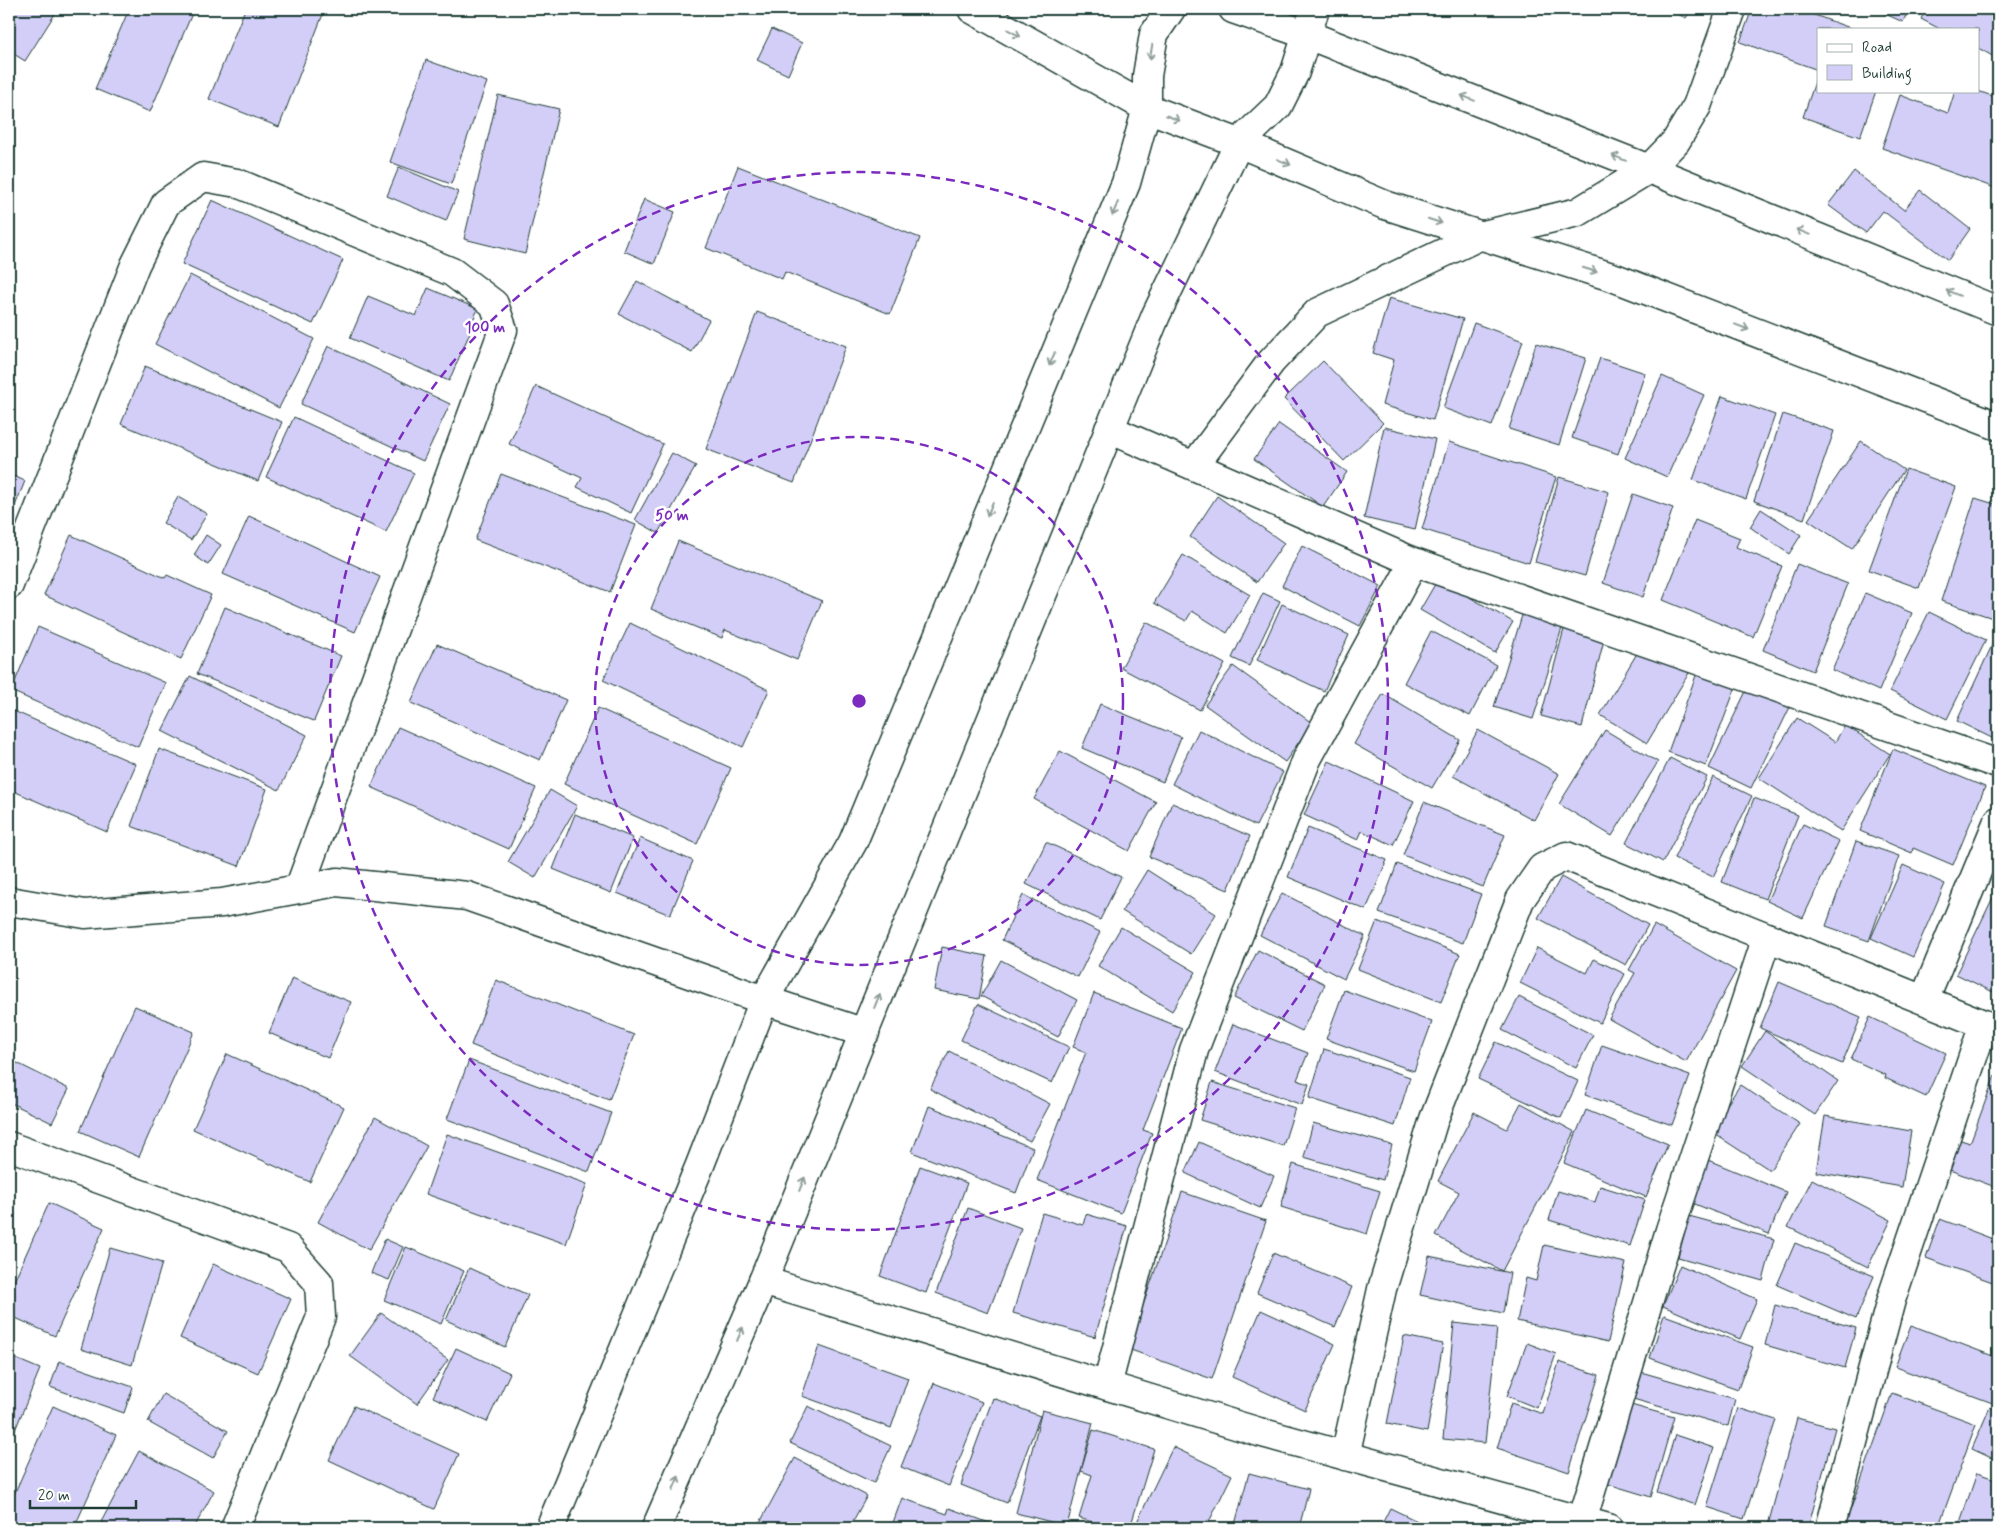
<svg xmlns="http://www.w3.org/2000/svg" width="2007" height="1537" font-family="Mynerve,sans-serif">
<rect width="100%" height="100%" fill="#fff"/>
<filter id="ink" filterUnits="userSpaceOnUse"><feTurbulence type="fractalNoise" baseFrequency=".02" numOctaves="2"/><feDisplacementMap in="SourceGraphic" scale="10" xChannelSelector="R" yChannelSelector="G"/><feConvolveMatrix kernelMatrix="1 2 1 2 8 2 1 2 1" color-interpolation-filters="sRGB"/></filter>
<g filter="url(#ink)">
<path fill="#d3cef7" stroke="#1f3d34" d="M14,9H58L25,61L9,51V17Z
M129,9H194L150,112L95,89Z
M245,9H325L279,127L209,99Z
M1667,9H1691L1686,18Z
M1752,9H1798L1853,29H1818V70L1740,42Z
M1874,9H1909L1903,22Z
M1926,9H1998V59L1978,48V29H1940L1921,19Z
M772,29L802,43L788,75L757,60Z
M426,60L487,82L451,184L390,162Z
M1818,73V91H1876L1860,137L1803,117Z
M1955,91H1978L1998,98V189L1882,148L1900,95L1948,113Z
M498,95L559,109L525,254L464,239Z
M738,166L920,238L890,314L785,272L782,279L706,248Z
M399,167L458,192L446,221L387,196Z
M1854,171L1904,210L1920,190L1970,229L1948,260L1883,211L1866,233L1828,205Z
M644,199L675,212L654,264L624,251Z
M212,200L343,260L313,324L182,264Z
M190,275L314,339L279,408L155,344Z
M637,281L709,320L692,352L619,314Z
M428,288L478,309L469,329L471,330L449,381L350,338L368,296L416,316Z
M1389,298L1463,319L1433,420L1382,405L1394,360L1373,353Z
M757,312L846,346L794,483L706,449Z
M1474,323L1523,341L1492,426L1443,408Z
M1536,343L1586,358L1559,445L1509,429Z
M328,346L450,404L423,461L301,404Z
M1600,358L1645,373L1618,454L1572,438Z
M1323,361L1383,423L1344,461L1284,399Z
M145,366L282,422L258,481L121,424Z
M1662,376L1704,395L1667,477L1625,458Z
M536,386L663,444L631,513L577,487L582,478L509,444Z
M1722,396L1775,415L1746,499L1693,480Z
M1783,414L1834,431L1804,519L1754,501Z
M294,417L414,473L386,532L266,477Z
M1279,424L1347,472L1323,507L1254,459Z
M1384,427L1435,439L1415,530L1364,518Z
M1861,441L1904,470L1852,549L1808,520Z
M1449,442L1556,477L1529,563L1422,529Z
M672,453L696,466L658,533L635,520Z
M1906,469L1956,487L1919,588L1869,570Z
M9,474L25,481L9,521Z
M501,474L636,525L610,592L475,540Z
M1559,477L1609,492L1585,576L1535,562Z
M1633,494L1673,508L1643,597L1603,583Z
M1217,496L1284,543L1257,582L1190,537Z
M178,497L207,514L191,540L163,523Z
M1975,498L1998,505V612L1996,619L1941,601Z
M1761,509L1801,535L1789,554L1750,527Z
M249,516L380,577L355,632L223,574Z
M1695,520L1740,538L1736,547L1782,566L1753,637L1663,600Z
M71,535L165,578L167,575L211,595L181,659L44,595Z
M206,535L221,545L208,565L194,555Z
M678,541L822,601L797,660L725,630L722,638L651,609Z
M1302,546L1381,586L1360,626L1282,586Z
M1183,555L1250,595L1227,633L1192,611L1186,621L1154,603Z
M1797,564L1848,584L1813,671L1763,650Z
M1438,579L1513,622L1495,653L1420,610Z
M1263,593L1280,601L1249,666L1232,658Z
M1865,593L1912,613L1879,691L1832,670Z
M1282,604L1349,635L1324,691L1257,660Z
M225,607L341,656L314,721L197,674Z
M1523,612L1563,625L1533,719L1494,707Z
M1929,612L1986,640L1947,719L1890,691Z
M1146,622L1225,664L1200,710L1121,668Z
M630,623L769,690L743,747L603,680Z
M38,627L166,683L138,747L11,691Z
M1564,629L1604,640L1582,727L1541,716Z
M1431,631L1496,665L1470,716L1404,683Z
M1993,643L1998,646V741L1957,721Z
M437,644L566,700L540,760L411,703Z
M1642,645L1689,673L1647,743L1600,715Z
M1233,666L1312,723L1285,762L1205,705Z
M1698,670L1737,684L1706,766L1668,752Z
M190,676L307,735L279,790L162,731Z
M1748,687L1790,707L1751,788L1709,768Z
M1383,694L1460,740L1432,788L1354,744Z
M1100,704L1181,737L1163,782L1082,748Z
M598,708L731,768L697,844L564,784Z
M9,709L136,764L107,832L9,789Z
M1797,718L1835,742L1845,725L1890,754L1841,831L1759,778Z
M398,727L536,788L509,849L371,787Z
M1199,730L1283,772L1256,826L1172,784Z
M1478,730L1559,774L1534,820L1453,776Z
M1605,730L1658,762L1612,836L1559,804Z
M159,749L267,789L239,866L131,826Z
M1893,749L1985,787L1953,865L1913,848L1912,853L1860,831Z
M1060,751L1156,802L1129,851L1034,799Z
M1670,758L1707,777L1663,862L1626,843Z
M1329,761L1414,801L1393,845L1362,831L1358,840L1304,815Z
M1713,777L1752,796L1713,877L1674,858Z
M550,790L577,806L535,878L508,862Z
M1754,798L1798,815L1765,899L1722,882Z
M1424,802L1505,835L1483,887L1403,855Z
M1172,803L1250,836L1228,890L1149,857Z
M575,814L633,838L611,893L553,869Z
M1803,824L1839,841L1803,918L1767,901Z
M1308,828L1387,860L1366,910L1288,877Z
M640,838L693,861L670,915L617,893Z
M1856,841L1899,856L1869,941L1826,926Z
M1046,842L1121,877L1100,920L1026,884Z
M1397,864L1481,894L1463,943L1379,913Z
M1903,865L1945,884L1913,957L1871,938Z
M1147,870L1216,914L1191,954L1122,911Z
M1561,877L1648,925L1626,965L1538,918Z
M1998,887V981L1993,992L1956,974Z
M1282,893L1365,936L1344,979L1260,935Z
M1023,895L1100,932L1078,977L1002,940Z
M1377,921L1460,954L1441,1002L1358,969Z
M1654,925L1736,971L1686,1062L1609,1019L1635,973L1629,970Z
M1121,927L1196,972L1172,1011L1098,966Z
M942,947L987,956L979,999L934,990Z
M1537,948L1587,973L1594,959L1625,974L1600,1023L1520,983Z
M1258,950L1325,984L1302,1031L1234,998Z
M1001,960L1077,1000L1058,1037L981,996Z
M292,978L351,1002L328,1058L269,1033Z
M496,980L634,1035L609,1100L471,1045Z
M1779,982L1861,1017L1842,1064L1760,1028Z
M1344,990L1432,1022L1414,1071L1326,1039Z
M1094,993L1182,1028L1143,1130L1152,1133L1121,1213L1037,1180L1086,1052L1073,1047Z
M1519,997L1593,1035L1576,1068L1502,1030Z
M978,1004L1069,1047L1052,1083L961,1040Z
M135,1006L194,1032L139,1157L80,1131Z
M1870,1017L1946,1053L1926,1097L1885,1078L1886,1075L1851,1059Z
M1233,1024L1308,1053L1297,1080L1309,1084L1302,1105L1215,1072Z
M1765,1031L1838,1081L1815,1115L1742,1066Z
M1496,1042L1578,1081L1561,1118L1478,1079Z
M1602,1045L1690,1076L1672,1125L1585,1095Z
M1324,1049L1410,1077L1395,1126L1309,1098Z
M949,1051L1050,1104L1030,1141L930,1089Z
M227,1054L344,1107L310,1182L193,1129Z
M9,1059L69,1089L52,1123L9,1102Z
M469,1060L611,1113L589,1172L447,1119Z
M1995,1075L1998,1076V1188L1947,1169L1958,1139L1970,1143Z
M1212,1082L1295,1108L1283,1146L1200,1120Z
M1740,1085L1800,1124L1770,1170L1710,1131Z
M1521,1103L1575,1132L1502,1271L1436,1236L1459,1192L1438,1181L1474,1112L1507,1129Z
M929,1106L1033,1148L1016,1193L912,1152Z
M1586,1110L1668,1144L1646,1197L1564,1163Z
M1825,1116L1911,1131L1902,1187L1816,1172Z
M375,1117L427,1146L369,1250L318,1222Z
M1313,1123L1392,1145L1383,1180L1304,1157Z
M447,1134L587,1184L566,1244L426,1194Z
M1199,1142L1274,1176L1260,1208L1185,1173Z
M1703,1158L1786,1192L1769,1234L1685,1200Z
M1293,1164L1380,1191L1367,1234L1281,1207Z
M920,1166L967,1183L926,1293L880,1276Z
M1812,1179L1891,1220L1868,1267L1788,1227Z
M1600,1186L1645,1200L1630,1246L1549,1220L1558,1191L1595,1202Z
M1182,1192L1266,1221L1212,1379L1128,1349Z
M49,1203L104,1228L55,1336L9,1315V1292Z
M968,1208L1021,1228L988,1313L936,1293Z
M1042,1213L1083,1225L1086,1214L1127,1226L1095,1337L1013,1313Z
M1689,1216L1774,1239L1763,1281L1678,1257Z
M1940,1219L1998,1241V1284L1926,1258Z
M385,1239L403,1247L389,1280L371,1273Z
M1795,1243L1874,1276L1856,1319L1777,1285Z
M1544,1245L1626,1263L1608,1342L1517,1321L1526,1278L1536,1281Z
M406,1247L464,1271L441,1324L384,1300Z
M110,1248L162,1263L132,1365L81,1349Z
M1273,1253L1352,1287L1335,1327L1257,1293Z
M1429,1256L1510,1273L1503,1313L1420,1295Z
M213,1264L291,1299L258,1373L180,1338Z
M1680,1265L1757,1299L1740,1339L1663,1306Z
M469,1268L528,1295L505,1347L446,1320Z
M1775,1305L1856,1328L1845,1368L1765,1345Z
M1261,1310L1335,1344L1305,1410L1232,1377Z
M381,1313L448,1360L417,1404L350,1356Z
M1664,1315L1753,1347L1738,1389L1650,1358Z
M1454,1323L1497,1328L1485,1443L1443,1439Z
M1911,1325L1998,1358V1405L1895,1367Z
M1404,1336L1443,1344L1427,1432L1387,1424Z
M1527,1343L1556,1354L1537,1408L1507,1396Z
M819,1346L908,1378L891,1428L802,1396Z
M456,1348L510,1373L487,1422L433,1397Z
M9,1356L40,1369L9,1445Z
M59,1361L133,1387L124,1413L50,1387Z
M1559,1362L1599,1375L1569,1472L1497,1448L1511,1403L1543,1414Z
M1634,1370L1735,1399L1728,1426L1626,1397Z
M934,1383L982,1402L949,1486L901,1467Z
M1892,1393L1976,1424L1938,1528H1844Z
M163,1394L228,1431L213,1458L148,1422Z
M993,1398L1040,1416L1007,1503L961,1485Z
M1631,1405L1674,1417L1651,1497L1608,1484Z
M53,1406L116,1435L74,1528H9V1506Z
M354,1406L459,1454L434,1509L329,1460Z
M808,1406L891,1446L874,1483L790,1443Z
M1990,1407L1998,1411V1461L1972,1449Z
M1738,1408L1776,1420L1744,1519L1707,1507Z
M1042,1410L1093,1423L1067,1526L1016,1513Z
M1797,1418L1835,1428L1808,1528H1779L1768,1525Z
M1093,1430L1154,1449L1130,1528H1112L1079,1518L1092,1475L1081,1471Z
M1675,1435L1714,1448L1695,1505L1657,1492Z
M1173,1447L1232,1475L1206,1528H1134Z
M139,1451L214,1491L194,1528H112L101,1522Z
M795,1458L867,1496L849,1528H757Z
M1249,1473L1309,1489L1299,1528H1234Z
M1977,1473L1998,1480V1528H1958Z
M902,1498L947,1514L949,1508L1003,1528H891Z
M1390,1508L1432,1528H1380Z
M1319,1523L1341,1528H1318Z
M1446,1523L1460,1528H1444Z"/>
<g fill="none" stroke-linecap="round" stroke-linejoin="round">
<g stroke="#1f3d34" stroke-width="31">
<path id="minor" d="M1109,429L1414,562L1998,764
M1194,466L1271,362L1317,313L1479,236L1578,212L1649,169L1676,141L1697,106L1732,9
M9,585L135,265L166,203L203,177L237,183L452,272L494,304L503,330L299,889
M9,901L85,914L222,903L337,882L467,896L764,1000L865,1033
M1924,1000L1998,821
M9,1146L288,1248L319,1283L321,1317L235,1528
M763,1281L1259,1432L1608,1528
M1107,1386L1194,1050L1307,759L1414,562
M1345,1456L1382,1289L1434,1119L1520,900L1542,868L1566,856L1998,1030
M1582,1521L1670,1230L1767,937
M1830,1528L1891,1300L1984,1024"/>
</g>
<g stroke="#1f3d34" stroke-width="31">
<path id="tertiary" d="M972,9L1147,108L1239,143L1385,205L1615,278L1998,426
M1233,9L1308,35L1649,169L1998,311
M550,1528L700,1165L764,1000L853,842L1126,183L1147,108V76L1154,34L1171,9
M656,1528L763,1281L1156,315L1239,143L1278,106L1295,72L1315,9"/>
</g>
<use href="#minor" stroke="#fff" stroke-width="28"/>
<use href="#tertiary" stroke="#fff" stroke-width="28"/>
</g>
<defs><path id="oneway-shaft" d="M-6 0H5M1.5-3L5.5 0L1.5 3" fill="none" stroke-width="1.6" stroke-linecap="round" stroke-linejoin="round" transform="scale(1.25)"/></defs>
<g stroke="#8f9e9a">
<use href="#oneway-shaft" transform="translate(1014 33) rotate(29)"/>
<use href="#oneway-shaft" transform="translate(1151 52) rotate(100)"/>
<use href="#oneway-shaft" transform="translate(1468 98) rotate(-158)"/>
<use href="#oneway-shaft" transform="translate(1173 118) rotate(21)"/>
<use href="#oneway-shaft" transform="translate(1619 158) rotate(-158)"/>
<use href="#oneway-shaft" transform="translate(1284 162) rotate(23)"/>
<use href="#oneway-shaft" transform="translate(1115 209) rotate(113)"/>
<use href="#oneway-shaft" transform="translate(1435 221) rotate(18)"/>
<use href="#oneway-shaft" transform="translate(1803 232) rotate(-158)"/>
<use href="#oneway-shaft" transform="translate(1590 270) rotate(17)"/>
<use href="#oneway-shaft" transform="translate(1953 293) rotate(-158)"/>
<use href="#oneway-shaft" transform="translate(1742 327) rotate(21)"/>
<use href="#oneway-shaft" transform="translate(1052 359) rotate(113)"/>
<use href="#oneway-shaft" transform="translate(990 509) rotate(112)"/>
<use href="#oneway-shaft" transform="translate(877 1001) rotate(-68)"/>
<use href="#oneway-shaft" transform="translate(802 1184) rotate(-68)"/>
<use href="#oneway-shaft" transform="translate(740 1334) rotate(-67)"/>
<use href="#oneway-shaft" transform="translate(676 1483) rotate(-67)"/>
</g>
</g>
<g fill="none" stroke="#7b2cbf" stroke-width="2.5" stroke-dasharray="9 6">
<circle cx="859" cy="701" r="264"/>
<circle cx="859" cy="701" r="529"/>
</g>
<circle cx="859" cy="701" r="8" fill="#7b2cbf" stroke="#fff" stroke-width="2.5"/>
<g font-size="15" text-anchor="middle" font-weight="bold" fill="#7b2cbf" stroke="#fff" stroke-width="5" stroke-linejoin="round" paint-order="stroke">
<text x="485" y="332">100 m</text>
<text x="672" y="520">50 m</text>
</g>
<rect width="2007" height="1537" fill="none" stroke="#fff" stroke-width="30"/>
<rect x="15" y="15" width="1977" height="1507" fill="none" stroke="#1f3d34" stroke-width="2" filter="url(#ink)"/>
<rect x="1817" y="28" width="162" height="65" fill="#ffffff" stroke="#a5b1ae"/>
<rect x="1827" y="44" width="25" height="8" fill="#ffffff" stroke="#a5b1ae"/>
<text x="1862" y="52" font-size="15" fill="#1f3d34">Road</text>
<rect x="1827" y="65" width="25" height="15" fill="#d3cef7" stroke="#a5b1ae"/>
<text x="1862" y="78" font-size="15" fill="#1f3d34">Building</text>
<path d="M30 1500v8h106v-8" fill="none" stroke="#1f3d34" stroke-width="2.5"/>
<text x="38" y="1500" font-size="15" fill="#1f3d34" stroke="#ffffff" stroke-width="4" paint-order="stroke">20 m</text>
</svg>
